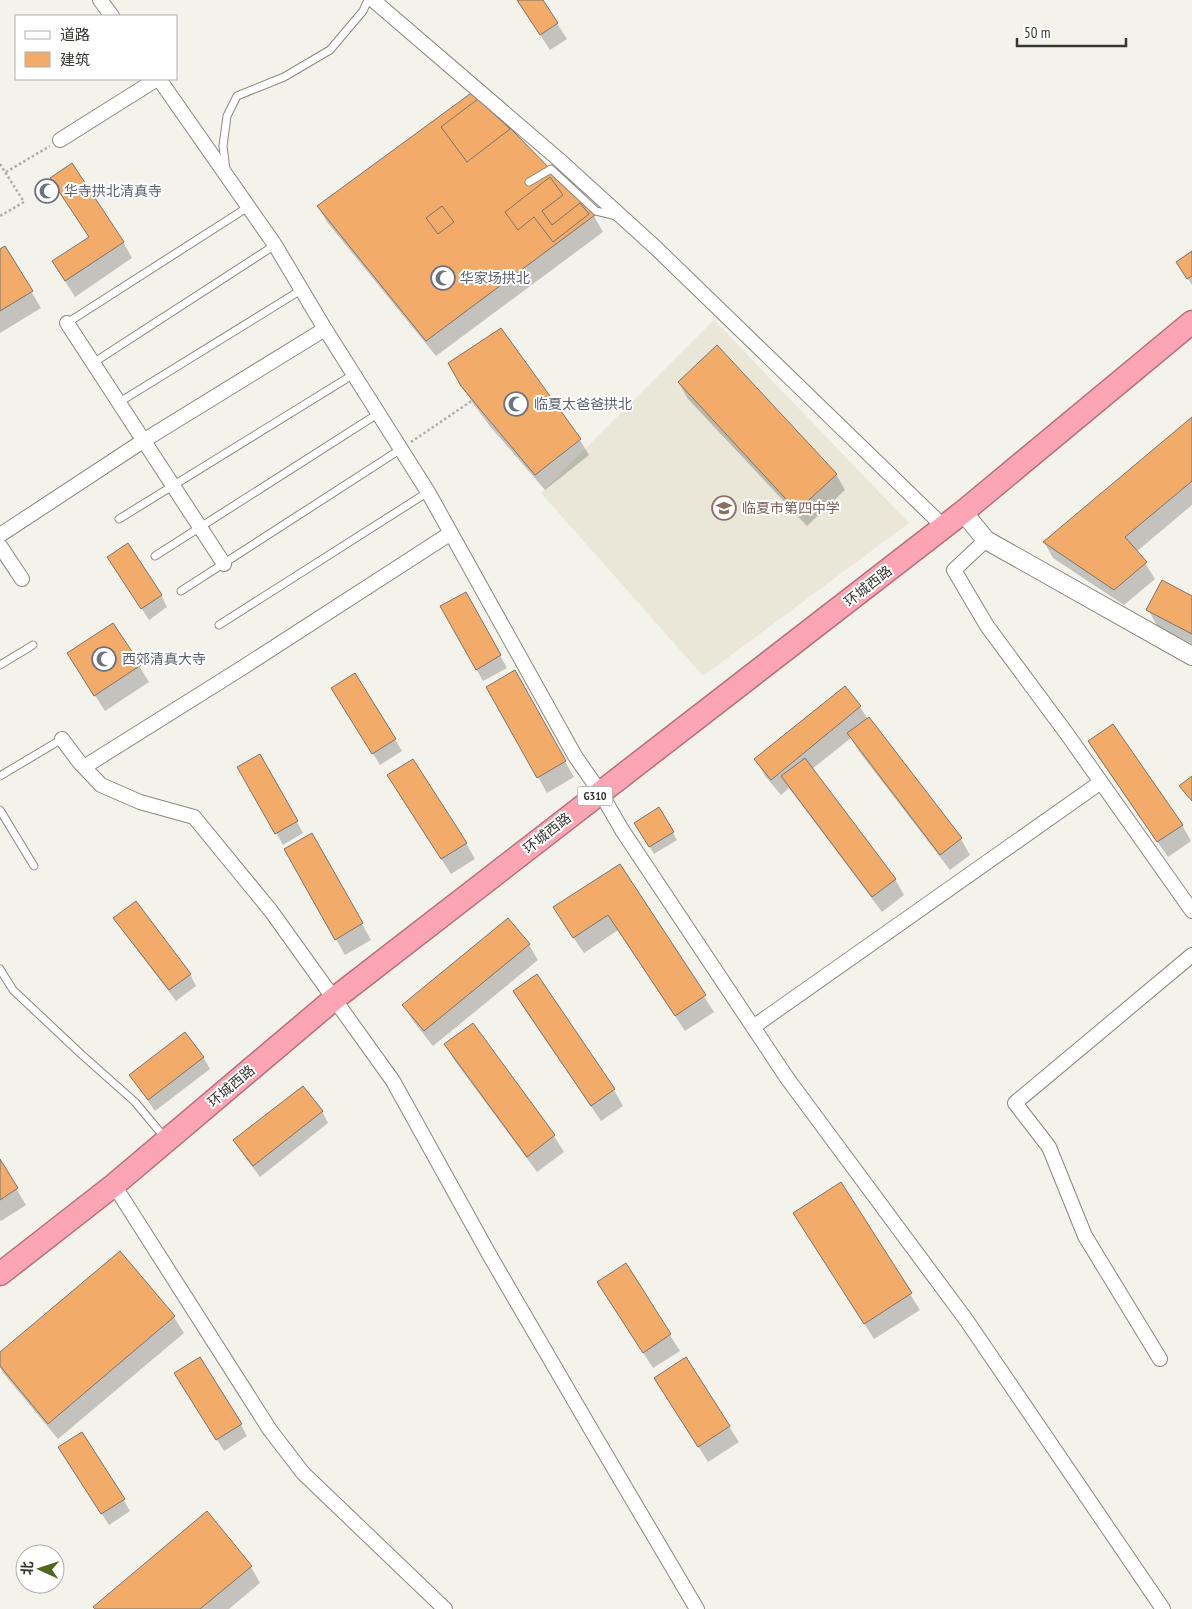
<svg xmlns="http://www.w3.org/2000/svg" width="1192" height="1609" font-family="'PT Sans Narrow','Noto Sans SC',sans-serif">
<rect width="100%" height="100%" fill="#f4f3eb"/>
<path fill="#eae6d8" d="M714,320L909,523L703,676L541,493Z"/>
<path fill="#0003" d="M517,0H542L567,39L550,50Z
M474,93L594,216L603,232L436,356L327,222L318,206Z
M123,242L132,258L75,297L53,262Z
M5,248L41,308L0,333V251Z
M1192,253V285L1182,270Z
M458,380L580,440L589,455L545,490L489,425L472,402Z
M679,383L836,474L845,490L807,526L688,399Z
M1192,418V505L1136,552L1145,563L1155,579L1124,605L1053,558L1044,542Z
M116,569L161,595L167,607L149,620Z
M465,593L507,668L483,681L441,607Z
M1192,597V644L1157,626L1148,609Z
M113,624L149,682L105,711L78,669Z
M514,672L574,777L547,793L487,687Z
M355,675L402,751L380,765L340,701Z
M845,688L860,707L868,719L961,839L970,855L950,870L858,750L851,738L812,769L895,879L904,895L882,912L789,788L781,795L765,776L756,760Z
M1090,742L1182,825L1191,841L1168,857L1099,758Z
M260,756L303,833L283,845L239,767Z
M398,792L466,843L475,859L451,874Z
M659,809L677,840L654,854L636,823Z
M312,835L371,940L345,955L285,850Z
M619,865L714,1012L685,1031L618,930L584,953L564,924Z
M115,918L190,974L196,986L176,1001L122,930Z
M529,945L538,960L433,1046L413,1021L404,1005Z
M536,976L614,1090L623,1106L601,1121L523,1007L514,991Z
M473,1025L554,1136L564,1152L537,1172L455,1061L446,1045Z
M203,1057L210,1069L155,1111L131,1076Z
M322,1111L328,1123L260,1177L242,1153L235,1141Z
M0,1162L26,1205L1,1221L0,1220Z
M841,1184L920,1310L874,1339L804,1229Z
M120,1252L174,1317L184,1333L58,1439L4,1374L0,1367V1354Z
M626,1265L680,1351L653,1368L608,1298Z
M686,1359L739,1442L708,1462L665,1394Z
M183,1385L241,1425L247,1436L224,1451Z
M67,1459L123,1499L130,1511L109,1525Z
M207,1513L251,1567L260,1583L229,1609H96Z"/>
<path fill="#f3ab6a" stroke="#79736f" d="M517,0H543L558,23L540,35Z
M474,91L595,215L426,341L317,206Z
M478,99L510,129L467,162L441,127Z
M72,163L124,242L65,281L52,261L89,237L50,178Z
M550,177L563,195L542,211L552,225L580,203L589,214L553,242L534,217L518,230L505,212Z
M442,206L454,222L438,234L426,218Z
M5,246L33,291L0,311V249Z
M1192,251V276L1187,279L1176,262Z
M501,328L581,439L535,475L479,408L461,386L448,363Z
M717,345L837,474L797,511L678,382Z
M1192,417V481L1125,537L1147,562L1114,590L1043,542Z
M128,543L162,595L141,609L107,557Z
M1162,580L1192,596V634L1146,610Z
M466,592L501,655L476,670L440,606Z
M113,623L141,665L94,696L67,653Z
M515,670L566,761L537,778L486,687Z
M355,673L396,739L372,754L331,688Z
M845,686L861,706L771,780L754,759Z
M869,717L962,838L940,855L847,733Z
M1113,724L1183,825L1157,842L1088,741Z
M260,754L298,821L275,834L237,767Z
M805,758L896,879L872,897L781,776Z
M413,759L467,843L441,859L387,775Z
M1192,776V801L1179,786Z
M659,807L674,832L649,847L634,823Z
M312,833L363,923L335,940L284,849Z
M620,864L706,995L675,1016L608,915L573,938L553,907Z
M136,901L191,974L169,990L113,918Z
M508,918L530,944L424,1031L402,1005Z
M537,974L615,1089L591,1106L513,991Z
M473,1023L555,1135L527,1157L444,1044Z
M185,1032L204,1057L148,1100L129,1075Z
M303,1086L323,1111L253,1166L233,1140Z
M0,1159L18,1188L0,1200Z
M841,1182L912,1293L864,1324L793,1213Z
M120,1251L175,1316L48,1424L0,1366V1352Z
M626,1263L671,1334L643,1353L597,1282Z
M200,1357L242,1424L216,1440L174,1373Z
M686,1357L730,1426L698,1447L654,1378Z
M82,1432L125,1499L101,1514L58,1447Z
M207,1511L252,1566L200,1609H95L93,1607Z"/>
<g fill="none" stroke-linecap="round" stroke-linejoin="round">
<g stroke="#898780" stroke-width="9">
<path id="service" d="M226,170L223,146L227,116L237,96L284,77L330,50L363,11L368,0
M529,182L551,169L596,211L617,216
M67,323L248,207
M93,363L275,245
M118,403L301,290
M119,519L354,374
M155,556L379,413
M181,591L401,449
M219,625L428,492
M0,665L33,645
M0,776L62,739
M0,810L34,866
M0,969L13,990L81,1054L135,1102L165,1138"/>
</g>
<g stroke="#898780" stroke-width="16">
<path id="minor" d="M100,0L112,16
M373,0L557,158L656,248L944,527
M159,79L275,245L325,329L428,492L575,756L600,792L622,830L787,1078L967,1321L1163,1609
M60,140L157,79
M67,323L224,564
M0,535L143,441L325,329
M986,540L954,570L987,626L1067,734L1192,911
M0,546L22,579
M62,739L80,763L101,785L140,802L194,817L271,911L393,1081L490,1256L596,1438L697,1609
M84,767L242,668L451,533
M753,1027L1101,782
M114,1185L270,1430L303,1473L445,1609
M1160,1359L1085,1236L1049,1147L1015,1103L1192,955"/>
</g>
<g stroke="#898780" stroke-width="20">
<path id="tertiary" d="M963,512L986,540L1192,656"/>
</g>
<g stroke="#b4707b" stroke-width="25">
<path id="trunk" d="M0,1274L114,1185L334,999L963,512L1192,322"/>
</g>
<path stroke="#aeada7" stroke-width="2.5" stroke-dasharray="2.5 2.5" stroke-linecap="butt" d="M0,164L24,202L0,216
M6,172L50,146
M411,442L473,400"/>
<use href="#service" stroke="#fff" stroke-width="7"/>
<use href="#minor" stroke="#fff" stroke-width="14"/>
<use href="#tertiary" stroke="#fff" stroke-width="18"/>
<use href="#trunk" stroke="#faa4b4" stroke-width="22"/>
</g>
<defs>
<g id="mosque-ring" transform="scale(1.25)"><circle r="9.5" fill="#fff" stroke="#6b7280" stroke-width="1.5"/><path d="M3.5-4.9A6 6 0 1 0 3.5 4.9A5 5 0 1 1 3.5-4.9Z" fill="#6b7280"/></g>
<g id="school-ring" transform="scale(1.25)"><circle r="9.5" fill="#fff" stroke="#8d6e63" stroke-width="1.5"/><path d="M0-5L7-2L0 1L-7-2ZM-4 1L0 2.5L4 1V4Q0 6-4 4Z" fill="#8d6e63"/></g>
</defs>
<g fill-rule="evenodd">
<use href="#mosque-ring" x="47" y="191"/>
<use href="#mosque-ring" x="443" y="278"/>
<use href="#mosque-ring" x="516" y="404"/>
<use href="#school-ring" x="724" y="508"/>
<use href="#mosque-ring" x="104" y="659"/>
</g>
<g text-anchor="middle" stroke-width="4" stroke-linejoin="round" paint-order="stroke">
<rect fill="#fff" stroke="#737371" stroke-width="1" x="577.5" y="786.5" width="35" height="19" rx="4"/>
<g font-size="12" font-weight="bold" fill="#373734">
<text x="595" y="800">G310</text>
</g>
<g font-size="14" fill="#5b616d" stroke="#fff" text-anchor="start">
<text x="64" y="196">华寺拱北清真寺</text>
<text x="460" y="283">华家场拱北</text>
<text x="534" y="409">临夏太爸爸拱北</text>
<text x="122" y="664">西郊清真大寺</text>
</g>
<g font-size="14" fill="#785e54" stroke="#fff" text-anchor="start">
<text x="742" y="513">临夏市第四中学</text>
</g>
<g font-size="14" fill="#373734" stroke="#fff">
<text transform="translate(868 586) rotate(-38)" y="5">环城西路</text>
<text transform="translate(547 833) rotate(-38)" y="5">环城西路</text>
<text transform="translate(231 1086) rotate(-40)" y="5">环城西路</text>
</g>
</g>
<rect x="15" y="15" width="162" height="65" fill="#ffffff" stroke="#afafae"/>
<rect x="25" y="31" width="25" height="8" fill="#ffffff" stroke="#afafae"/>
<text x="60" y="40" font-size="15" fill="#373734">道路</text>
<rect x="25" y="52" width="25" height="15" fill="#f3ab6a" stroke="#afafae"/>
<text x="60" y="65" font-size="15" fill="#373734">建筑</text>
<g transform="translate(40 1569) rotate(273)"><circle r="24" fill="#ffffff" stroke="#afafae"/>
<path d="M0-4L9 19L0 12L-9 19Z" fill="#4f6819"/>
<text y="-8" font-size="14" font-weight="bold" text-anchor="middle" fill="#373734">北</text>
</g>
<path d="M1017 38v8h109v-8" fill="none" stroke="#373734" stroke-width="2.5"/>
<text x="1024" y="38" font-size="15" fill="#373734" stroke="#ffffff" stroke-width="4" paint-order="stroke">50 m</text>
</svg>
